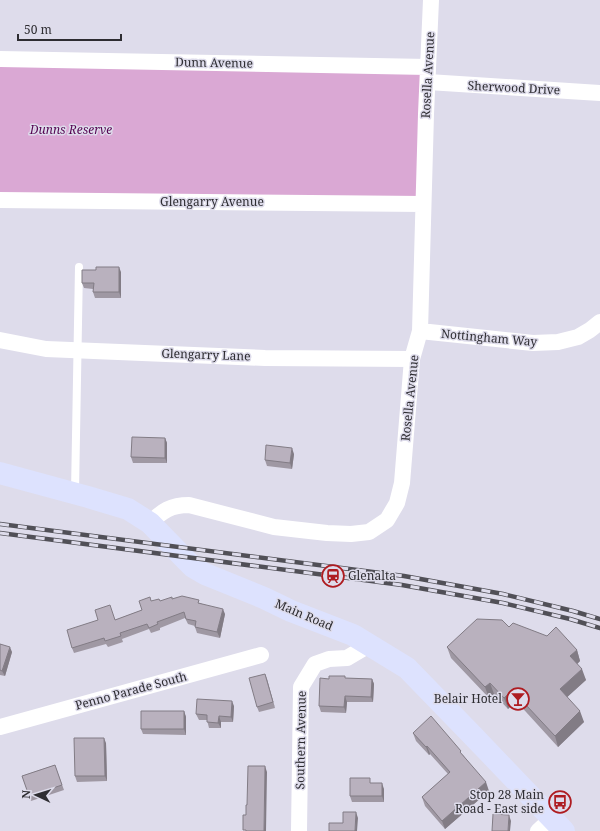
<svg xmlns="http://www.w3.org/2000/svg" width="600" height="831" font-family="'Noto Serif',serif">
<rect width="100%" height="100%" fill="#dedceb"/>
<path fill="#daa8d4" d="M0,59L428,67L423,204L0,200Z"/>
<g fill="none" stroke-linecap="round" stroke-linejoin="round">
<path stroke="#fff" stroke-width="8" d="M75,492L79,267"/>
<path stroke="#fff" stroke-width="16" d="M0,59L428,67
M428,82L600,93
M0,200L423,204
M420,331L533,343L558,342L578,337L590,330L600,322
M0,340L46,349L265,358L412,359
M150,523C162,511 171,505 189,505L274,527L327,533L351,534L369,532L387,520L397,503L402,483L412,359L420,331L426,114L431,0
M0,727L261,655
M299,831L301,687L315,664L329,659L347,658L369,645
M538,831L552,818"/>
<path stroke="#dde2fe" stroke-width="22" d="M0,473L88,497L128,509L150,523L187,561L193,567L205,574L264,598L291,611L353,635L407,668L474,737L564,831"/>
<g stroke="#515057" stroke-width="4.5">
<path id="rail" d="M0,524L404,576L503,594L573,611L600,619
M0,533L402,585L503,603L570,619L600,628"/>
</g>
<use href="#rail" stroke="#dedceb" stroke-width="3" stroke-dasharray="9" stroke-linecap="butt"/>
</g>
<path fill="#9f98a3" d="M96,270L121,272V298H95L93,292V289L84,288L82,283Z
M165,438L167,443V463H133L131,457Z
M294,454L292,469L267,466L265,460Z
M172,599L200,603L225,614L220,638L197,633L195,627V626L188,624L185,618L160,628V630L151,633L149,629L122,639L123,642L108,647L106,644L74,653L72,648L115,620L142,610L151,601H160Z
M509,627L577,650L580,661L577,664L586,680L567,697L584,722L558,747L516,701L508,709L494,694L489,698L451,658L447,647Z
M0,644L12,652L5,676L0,675Z
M265,674L275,708L259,712L257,707Z
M346,678L372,679L374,684L373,702H347L346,713L321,712L319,706Z
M234,706L233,722H221V728H209L207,720H199L196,714Z
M184,711L186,717V735L143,734L141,729Z
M413,733L463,755L489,791L445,829L425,806L422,797L448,774L430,754L429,755L416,741Z
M106,743L107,781L77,782L75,776Z
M55,765L64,790L31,801L22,776Z
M371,783L384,789V802H352L350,796Z"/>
<path fill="#827c85" d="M119,267L121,272V298L119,292Z
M165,438L167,443V463L165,458Z
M292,448L294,454L292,469L290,463Z
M223,609L225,614L220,638L217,632Z
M10,647L12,652L5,676L2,671Z
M577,650L580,661L574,667L570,656Z
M582,669L586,680L564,700L560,689Z
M265,674L267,679L275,708L273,702Z
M372,679L374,684L373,702L371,697Z
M490,683L494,694L489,698L485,687Z
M512,690L516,701L508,709L504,698Z
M345,696L347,702L346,713L344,707Z
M232,701L234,706L233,722L231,717Z
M184,711L186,717V735L184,729Z
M580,711L584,722L558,747L555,736Z
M219,716L221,722V728L218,723Z
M104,738L106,743L107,781L105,776Z
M427,746L430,754L429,755L426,747Z
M265,766L267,772L266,831H264Z
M486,782L489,791L445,829L442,821Z
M382,783L384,789V802L382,796Z
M356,812L358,818L357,831H355Z
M509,815L511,821L510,831H508Z"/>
<path fill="#b9b1be" stroke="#827c85" d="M96,267H119V292H93L94,283H82V270H96Z
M132,437L165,438V458L131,457Z
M266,445L292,448L290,463L265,460Z
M182,596L199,600L198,603L223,609L217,632L195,627L196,621L186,619L184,612L157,622L158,624L149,628L147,624L120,633L121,636L105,641L104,638L72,648L67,630L98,620L95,610L110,605L115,620L142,610L139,601L150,597L151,601L159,599L160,601L172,597V599Z
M477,619L502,620L509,627L513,623L547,636L556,627L577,650L570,656L582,669L560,689L580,711L555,736L512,690L504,698L490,683L485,687L447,647Z
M0,644L10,647L2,671L0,670Z
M265,674L273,702L257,707L249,678Z
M329,676H345V678L372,679L371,697L345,696L344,707L319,706L320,678L329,679Z
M197,699L232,701L231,717L219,716L218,723L207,722V715L196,714Z
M141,711H184V729H141Z
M431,716L461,751L460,752L486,782L442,821L422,797L450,772L427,746L426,747L413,733Z
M74,738H104L105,776H75Z
M55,765L62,785L29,796L22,776Z
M248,766H265L264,831H246V830H243V815H246V805H247Z
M350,778H370V783H382V796H350Z
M343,812H356L355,831H329V823H343Z
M493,814L509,815L508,831H492Z"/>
<defs>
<g id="station-ring" transform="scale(1.15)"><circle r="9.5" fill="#dedceb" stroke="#ae1c21" stroke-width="1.5"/><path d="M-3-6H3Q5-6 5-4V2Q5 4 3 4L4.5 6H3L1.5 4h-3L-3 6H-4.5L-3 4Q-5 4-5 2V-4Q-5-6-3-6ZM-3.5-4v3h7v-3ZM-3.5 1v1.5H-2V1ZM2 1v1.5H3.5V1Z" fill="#ae1c21"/></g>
<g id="bar-ring" transform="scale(1.15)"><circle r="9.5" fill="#dedceb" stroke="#ae1c21" stroke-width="1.5"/><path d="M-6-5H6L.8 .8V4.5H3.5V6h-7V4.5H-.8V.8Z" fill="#ae1c21"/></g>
<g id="bus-ring" transform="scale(1.15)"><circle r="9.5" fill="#dedceb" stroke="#ae1c21" stroke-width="1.5"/><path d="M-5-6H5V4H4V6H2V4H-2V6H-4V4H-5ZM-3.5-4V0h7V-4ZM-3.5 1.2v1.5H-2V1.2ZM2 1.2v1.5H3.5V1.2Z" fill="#ae1c21"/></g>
</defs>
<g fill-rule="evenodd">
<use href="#station-ring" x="333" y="576"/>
<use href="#bar-ring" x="518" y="699"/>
<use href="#bus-ring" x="560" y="802"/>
</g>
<g text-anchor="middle" stroke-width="3" stroke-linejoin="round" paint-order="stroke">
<g font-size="12" fill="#2e2d32" stroke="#dedceb">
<text transform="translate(214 63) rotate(1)" y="4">Dunn Avenue</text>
<text transform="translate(428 75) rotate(-87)" y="4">Rosella Avenue</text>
<text transform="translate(514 88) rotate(3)" y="4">Sherwood Drive</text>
<text x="212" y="206">Glengarry Avenue</text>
<text transform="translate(489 338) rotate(5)" y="4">Nottingham Way</text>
<text transform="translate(206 355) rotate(2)" y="4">Glengarry Lane</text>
<text transform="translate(410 398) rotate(-84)" y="4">Rosella Avenue</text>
<text transform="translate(304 615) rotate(23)" y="4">Main Road</text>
<text transform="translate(131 691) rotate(-15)" y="4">Penno Parade South</text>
<text transform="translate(301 740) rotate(-89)" y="4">Southern Avenue</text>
</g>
<g font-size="12" font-style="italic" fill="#540351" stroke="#dedceb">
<text x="71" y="134">Dunns Reserve</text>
</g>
<g font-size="12" fill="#2e2d32" stroke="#dedceb" text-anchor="end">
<text x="348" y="580" text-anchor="start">Glenalta</text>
<text x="502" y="703">Belair Hotel</text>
<text x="544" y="799">Stop 28 Main<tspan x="544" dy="14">Road - East side</tspan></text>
</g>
</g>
<g transform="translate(36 795) rotate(274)" stroke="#dedceb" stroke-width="3" paint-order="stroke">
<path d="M0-3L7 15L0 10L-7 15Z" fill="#2e2d32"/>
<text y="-6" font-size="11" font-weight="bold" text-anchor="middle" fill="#2e2d32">N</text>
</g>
<path d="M18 34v6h103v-6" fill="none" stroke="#2e2d32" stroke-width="2"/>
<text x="24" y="34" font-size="12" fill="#2e2d32" stroke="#dedceb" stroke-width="3" paint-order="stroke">50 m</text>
</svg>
